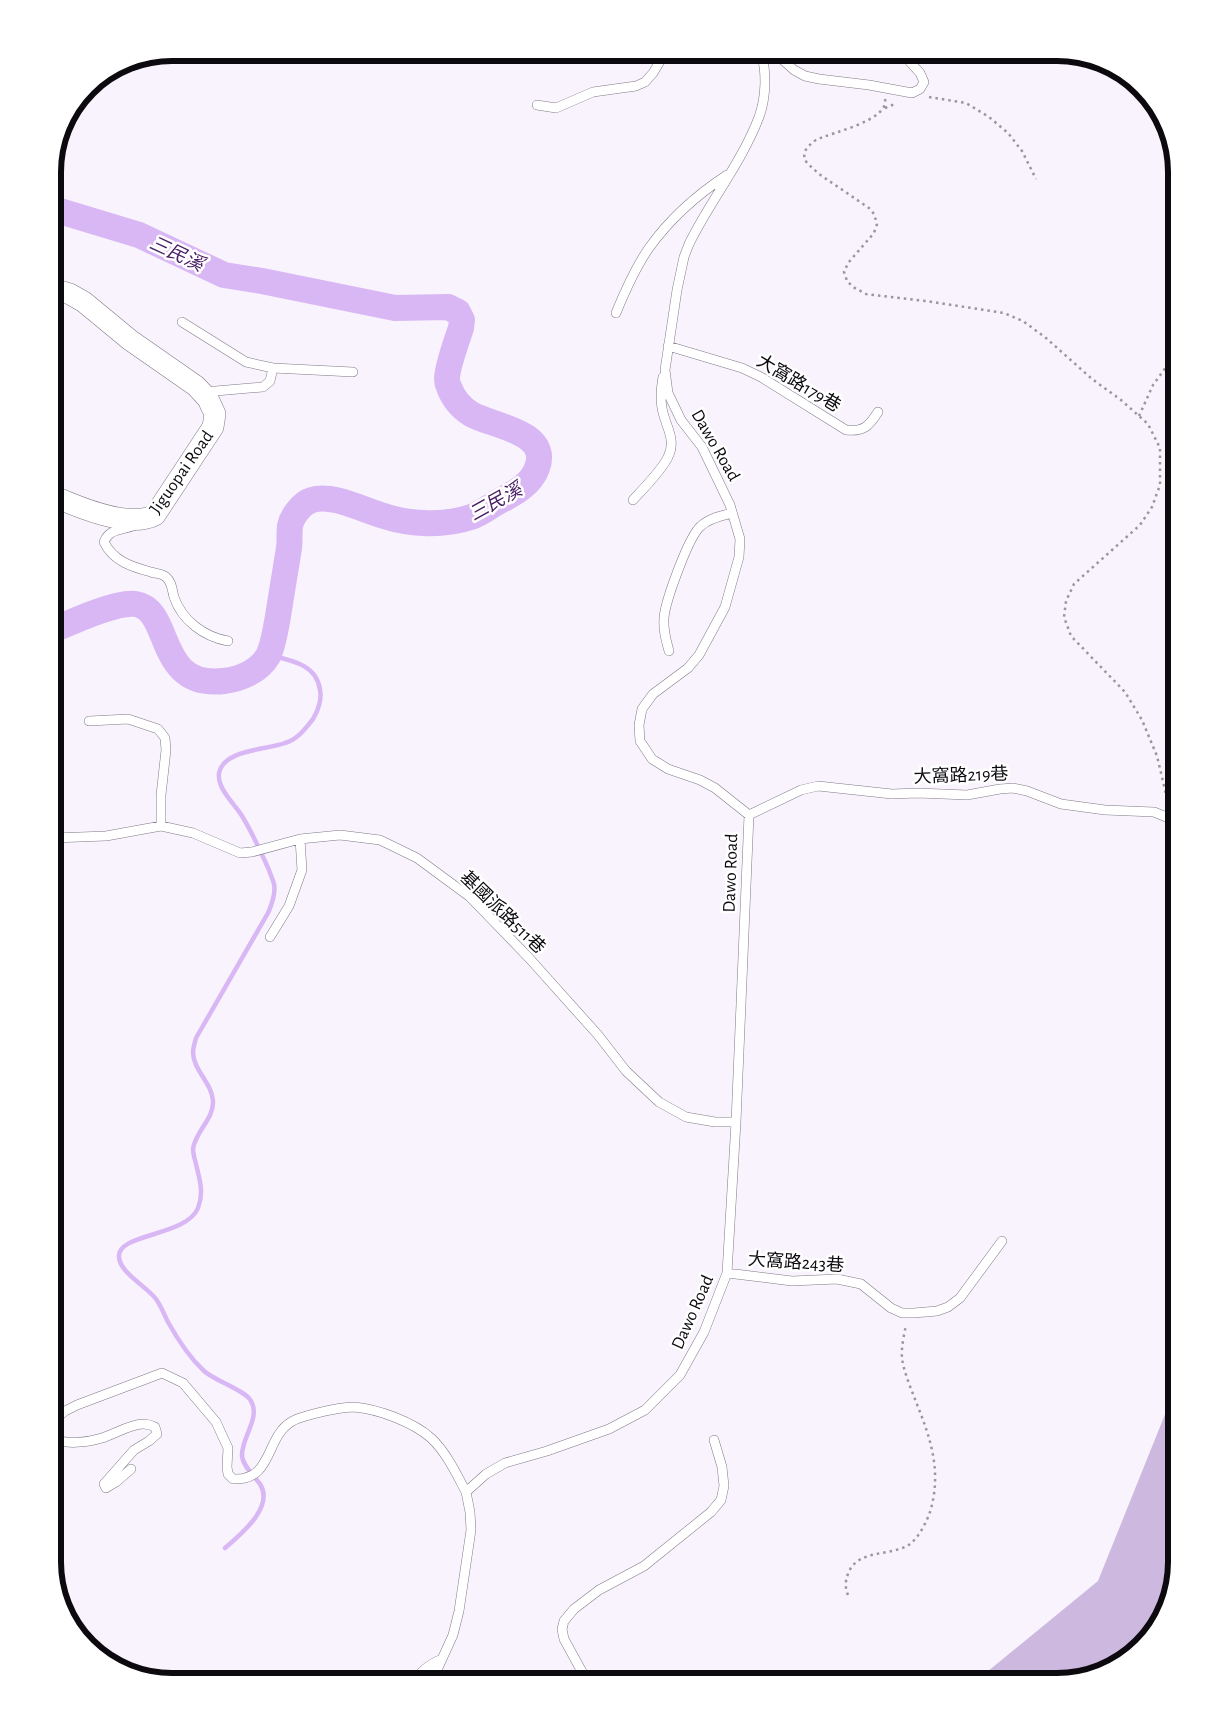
<svg xmlns="http://www.w3.org/2000/svg" width="1229" height="1734" font-family="'Alegreya Sans','Noto Sans TC',sans-serif">
<rect width="100%" height="100%" fill="#f8f3fd"/>
<path fill="#cdb8df" d="M1176,1387V1562L1160,1622L1117,1665L1057,1681H976L1098,1581Z"/>
<g fill="none" stroke-linecap="round" stroke-linejoin="round">
<path stroke="#d8b7f4" stroke-width="4.5" d="M225,1548C240,1535 275,1507 260,1484C254,1476 243,1466 242,1456C241,1438 261,1418 251,1401C245,1390 215,1381 204,1371C189,1357 178,1340 168,1322C164,1314 161,1306 156,1299C146,1286 120,1273 119,1257C117,1233 186,1237 198,1208C204,1192 200,1181 196,1164C195,1160 193,1154 193,1149C195,1132 214,1119 213,1101C212,1083 193,1070 193,1052C193,1048 195,1042 196,1038L268,913C272,904 276,894 274,884C273,879 270,874 269,870C261,852 252,832 242,816C234,803 217,789 219,773C224,749 267,750 285,743C298,739 305,729 313,719C318,711 322,699 320,690C317,664 290,660 269,655"/>
<path stroke="#d8b7f4" stroke-width="26" d="M53,630C71,622 117,601 136,604C173,610 155,689 224,681C241,679 259,671 268,656C273,646 275,632 277,622C281,597 285,573 289,548C290,541 289,533 290,526C292,516 302,503 312,500C332,493 365,511 384,516C411,525 444,526 471,517C480,514 489,507 498,502C513,494 531,485 537,468C551,431 491,426 471,414C460,407 453,398 449,387C448,385 447,381 447,379C447,367 457,340 461,328L462,320L458,312L448,307L395,308L262,281L224,275L139,235L53,209"/>
<g stroke="#807987" stroke-width="10">
<path id="service" d="M775,53L794,70L805,76L819,79L869,85L912,93L920,89L924,82L920,73L902,53
M537,105L556,108L593,92L636,86L645,82L653,73L665,53
M616,313C625,291 635,268 649,248C669,220 698,194 727,175
M182,322L246,362L273,368
M668,346L742,368L761,377L846,430C864,432 869,426 878,412
M204,392L263,387L270,381L273,368L353,372
M633,500C643,489 662,470 668,457C677,439 665,426 662,408C660,397 661,388 663,377
M133,526C121,530 109,529 104,542C113,561 132,567 151,572C156,574 161,573 166,577C172,582 172,590 174,597C182,621 205,637 228,641
M669,651C666,640 663,630 664,618C665,602 689,535 701,526C709,518 722,516 732,513
M89,721L128,719L158,729L165,738L166,750L161,795V826
M749,815L801,790L818,786L892,794L918,793L967,795L1000,789L1013,788L1027,791L1061,804L1105,810L1154,812L1176,821
M53,838L106,836L161,826L193,833L240,853L252,852L300,839L340,835L380,840L417,858L470,897L529,958L598,1035L626,1071L659,1102L686,1117L715,1122H736
M270,937L289,906L302,870L300,839
M727,1273L792,1281L837,1279L861,1284L891,1308L902,1313H914L937,1311L948,1307L960,1298L1002,1241
M53,1421L65,1411L77,1405L162,1373L183,1383L216,1422L228,1448L227,1467L228,1474L233,1479C273,1481 265,1438 291,1422C297,1418 306,1416 313,1414C325,1411 341,1407 354,1407C378,1409 413,1422 431,1438C446,1452 456,1473 466,1492
M53,1437C63,1446 89,1442 102,1438C115,1434 130,1424 143,1424C147,1424 151,1425 155,1427L157,1434L149,1441L134,1450L104,1484L106,1488L116,1482L131,1469
M415,1681C421,1670 430,1664 442,1659
M432,1681L453,1635L459,1611L471,1530L470,1512L466,1492L486,1474L505,1463L547,1451L609,1429L645,1410L680,1375L704,1332L727,1273L736,1122L749,815L715,788L700,780L668,769L652,759L640,741L639,725L642,709L653,694L688,668L699,655L725,607L739,557L740,539L730,505L702,447L681,420L668,393L665,370L677,290L684,257L689,244C710,201 742,162 759,117C766,98 767,72 761,53
M587,1681L564,1639L562,1629L564,1621L574,1609L599,1590L644,1566L711,1512L721,1500L724,1486L722,1467L714,1440"/>
</g>
<g stroke="#807987" stroke-width="22">
<path id="tertiary" d="M53,496C78,507 129,529 155,515L213,427L215,414L208,399L196,386L130,340L84,302L70,294L53,289"/>
</g>
<path stroke="#9a969e" stroke-width="2.5" stroke-dasharray="2.5 4" stroke-linecap="butt" d="M929,97L966,103L989,117L1008,133L1022,151L1036,179
M885,99C889,121 832,132 816,140C811,143 808,147 805,151L804,158L807,163L819,174L869,208L874,214L877,224L874,233L848,263L844,272L847,281L853,287L866,294L926,301L1004,313L1023,321L1046,338L1092,379L1121,400L1148,424L1160,448V485L1152,507L1140,525L1074,584L1066,601L1064,617L1071,636L1125,692L1142,720L1157,756L1169,807
M885,108L897,103
M1139,416L1153,385L1166,367L1176,346
M848,1595C845,1587 845,1582 848,1574C857,1548 892,1557 910,1544C919,1537 926,1523 930,1512C942,1472 931,1439 916,1402C911,1388 904,1373 902,1358C901,1348 904,1335 906,1325"/>
<use href="#service" stroke="#fff" stroke-width="9"/>
<use href="#tertiary" stroke="#fff" stroke-width="21"/>
</g>
<g text-anchor="middle" stroke-width="5" stroke-linejoin="round" paint-order="stroke">
<g font-size="18" fill="#0d0a0f" stroke="#fff">
<text transform="translate(799 383) rotate(31)" y="6">大窩路179巷</text>
<text transform="translate(716 445) rotate(60)" y="6">Dawo Road</text>
<text transform="translate(181 472) rotate(-55)" y="6">Jiguopai Road</text>
<text transform="translate(961 775) rotate(-2)" y="6">大窩路219巷</text>
<text transform="translate(730 873) rotate(-88)" y="6">Dawo Road</text>
<text transform="translate(503 912) rotate(44)" y="6">基國派路511巷</text>
<text transform="translate(796 1262) rotate(4)" y="6">大窩路243巷</text>
<text transform="translate(692 1312) rotate(-66)" y="6">Dawo Road</text>
</g>
<g font-size="19" font-style="italic" fill="#481e64" stroke="#fff">
<text transform="translate(177 253) rotate(25)" y="7">三民溪</text>
<text transform="translate(495 501) rotate(-29)" y="7">三民溪</text>
</g>
</g>
<path d="M0 0H1229V1734H0ZM172 61H1057A111 111 0 0 1 1168 172V1562A111 111 0 0 1 1057 1673H172A111 111 0 0 1 61 1562V172A111 111 0 0 1 172 61Z" fill="#fff" fill-rule="evenodd"/>
<path fill="none" stroke="#0d0a0f" stroke-width="6" d="M172 61H1057A111 111 0 0 1 1168 172V1562A111 111 0 0 1 1057 1673H172A111 111 0 0 1 61 1562V172A111 111 0 0 1 172 61Z"/>
</svg>
